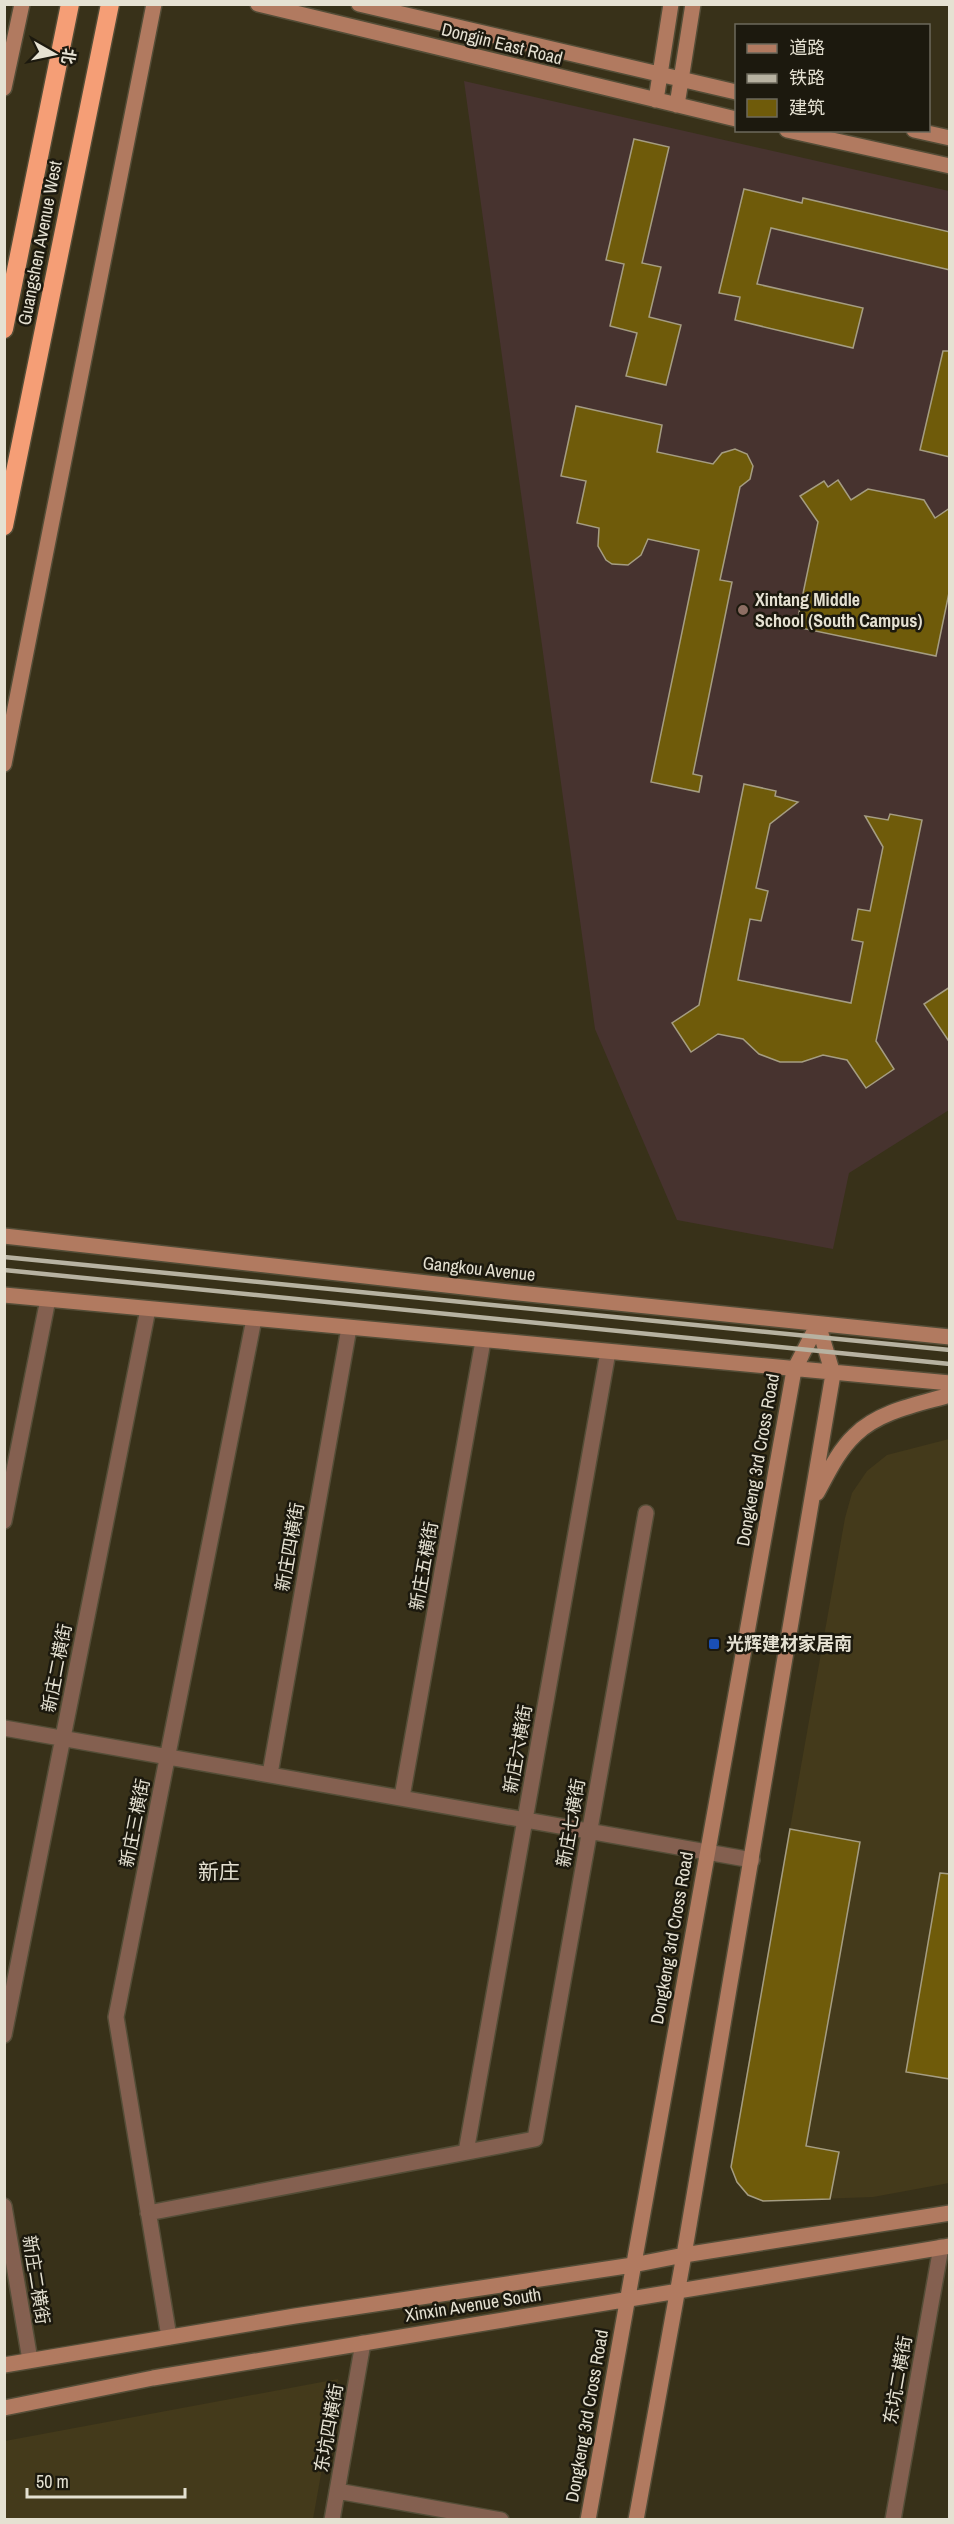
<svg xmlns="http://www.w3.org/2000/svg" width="954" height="2524" font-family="'Archivo Narrow','Noto Sans SC',sans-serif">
<rect width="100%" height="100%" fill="#383119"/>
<path fill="#443a1b" d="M949,1439V2183L873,2197L763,2201L748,2195L737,2182L731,2167L733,2150L845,1518L852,1493L867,1471L887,1455Z
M338,2379L313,2519H5V2441Z"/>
<path fill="#47332f" d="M464,81L949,191V1110L849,1173L833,1249L677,1220L595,1029Z"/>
<path fill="#6f5b0a" stroke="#a59d82" stroke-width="1.5" d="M634,139L669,147L642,263L661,267L649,317L681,325L666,385L626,376L637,333L610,326L624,264L606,260Z
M744,189L802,203L803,198L950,232V270L771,228L757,284L863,308L853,348L735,320L740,297L719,293Z
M943,351H950V457L920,450Z
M576,406L662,425L657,452L713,464L722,453L735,449L747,454L753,466L750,479L740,487L720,580L732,582L693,774L702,776L699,792L651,782L699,550L648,539L641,555L628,565L612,564L606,560L598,546L599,528L577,523L586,481L561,476Z
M838,480L851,500L868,489L924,500L935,518L950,508V588L936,656L796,627L818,522L800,496L824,481L828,487Z
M744,784L776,791L775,796L798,802L770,824L756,888L768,891L761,921L750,919L738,980L851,1003L863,942L852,940L858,909L870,911L883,847L865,816L888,820L890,814L922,820L876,1041L894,1069L866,1088L847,1060L823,1055L802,1062H780L759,1054L743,1039L718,1034L691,1052L672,1023L699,1005Z
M950,987V1043L924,1004Z
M790,1829L860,1842L806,2146L839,2152L830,2199L763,2201L748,2195L737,2182L731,2167Z
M940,1873L950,1874V2079L906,2072Z"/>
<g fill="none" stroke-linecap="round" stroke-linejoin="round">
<g stroke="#544d37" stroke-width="18">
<path id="street" d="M4,1521L48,1299
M4,1728L752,1860
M270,1774L349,1328
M402,1797L483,1341
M4,2035L148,1309
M466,2152L608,1352
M4,2206L30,2360
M148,2213L535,2139L646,1513
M169,2337L116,2017L254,1319
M337,2491L501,2520
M332,2520L363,2343
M893,2520L941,2247"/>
</g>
<g stroke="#544d37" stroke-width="18">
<path id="secondary" d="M258,4L736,119
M359,4L736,92
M4,88L22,4
M656,100L671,4
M677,105L693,4
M787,130L950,166
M914,130L950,138
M4,764L154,4
M4,1236L509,1292L950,1337
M4,1295L950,1383
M817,1493C828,1473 838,1451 855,1435C879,1411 919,1404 950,1395
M4,2365L295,2316L633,2265L684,2255L950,2213
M4,2408L153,2378L950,2246
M588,2520L794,1370L818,1324
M636,2520L684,2255L833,1374L818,1324"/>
</g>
<g stroke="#544d37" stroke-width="21">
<path id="highway" d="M4,329L70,4
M4,526L110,4"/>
</g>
<use href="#street" stroke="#846050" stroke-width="15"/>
<use href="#secondary" stroke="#b17a60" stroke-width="15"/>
<use href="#highway" stroke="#f59e76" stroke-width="18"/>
<path stroke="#b7b2a1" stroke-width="4.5" d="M4,1257L950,1350
M4,1270L950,1364"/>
</g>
<circle fill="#8d6e63" stroke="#1c190e" stroke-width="2" cx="743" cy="610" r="6"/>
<rect fill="#1a4fb4" stroke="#1c190e" stroke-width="2" x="708" y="1638" width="12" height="12" rx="3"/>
<g text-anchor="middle" stroke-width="5" stroke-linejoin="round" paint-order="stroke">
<g font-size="18" fill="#e5e1d2" stroke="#1c190e">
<text transform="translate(502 44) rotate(14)" y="6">Dongjin East Road</text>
<text transform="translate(40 243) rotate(-79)" y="6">Guangshen Avenue West</text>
<text transform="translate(479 1269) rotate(6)" y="6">Gangkou Avenue</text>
<text transform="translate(758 1460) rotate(-80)" y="6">Dongkeng 3rd Cross Road</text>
<text transform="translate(290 1547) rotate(-80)" y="6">新庄四横街</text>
<text transform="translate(424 1566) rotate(-80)" y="6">新庄五横街</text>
<text transform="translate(57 1668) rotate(-79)" y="6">新庄二横街</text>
<text transform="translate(518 1749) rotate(-80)" y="6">新庄六横街</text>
<text transform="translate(135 1823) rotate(-79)" y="6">新庄三横街</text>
<text transform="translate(571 1823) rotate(-80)" y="6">新庄七横街</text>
<text transform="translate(672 1938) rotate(-80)" y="6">Dongkeng 3rd Cross Road</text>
<text transform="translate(36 2280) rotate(81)" y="6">新庄二横街</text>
<text transform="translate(473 2305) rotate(-9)" y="6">Xinxin Avenue South</text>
<text transform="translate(898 2380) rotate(-80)" y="6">东坑二横街</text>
<text transform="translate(587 2416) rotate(-80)" y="6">Dongkeng 3rd Cross Road</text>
<text transform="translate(329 2428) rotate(-80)" y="6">东坑四横街</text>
</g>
<g font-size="18" font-weight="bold" fill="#e5e1d2" stroke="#1c190e" text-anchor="start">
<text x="755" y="606">Xintang Middle<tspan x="755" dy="21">School (South Campus)</tspan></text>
<text x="726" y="1650">光辉建材家居南</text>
</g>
<g font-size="21" fill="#e5e1d2" stroke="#1c190e">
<text x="219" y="1879">新庄</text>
</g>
</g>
<rect width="954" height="2524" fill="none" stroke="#e5e1d2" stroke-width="12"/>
<rect x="735" y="24" width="195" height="108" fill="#1c190e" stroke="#6c695c" stroke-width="1.5"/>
<rect x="747" y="44" width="30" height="9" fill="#b17a60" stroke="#6c695c" stroke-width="1.5"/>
<text x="789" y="54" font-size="18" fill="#e5e1d2">道路</text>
<rect x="747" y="74" width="30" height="9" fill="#b7b2a1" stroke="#6c695c" stroke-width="1.5"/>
<text x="789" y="84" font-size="18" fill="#e5e1d2">铁路</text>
<rect x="747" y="99" width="30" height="18" fill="#6f5b0a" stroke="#6c695c" stroke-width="1.5"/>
<text x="789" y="114" font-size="18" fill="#e5e1d2">建筑</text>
<g transform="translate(54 54) rotate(99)" stroke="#1c190e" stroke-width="4.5" paint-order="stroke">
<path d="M0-4.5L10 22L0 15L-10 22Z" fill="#e5e1d2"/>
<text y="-9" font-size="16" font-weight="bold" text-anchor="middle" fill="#e5e1d2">北</text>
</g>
<path d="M27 2488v9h158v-9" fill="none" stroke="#e5e1d2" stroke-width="3"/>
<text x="36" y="2488" font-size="18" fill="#e5e1d2" stroke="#1c190e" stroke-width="4.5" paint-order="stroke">50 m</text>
</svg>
